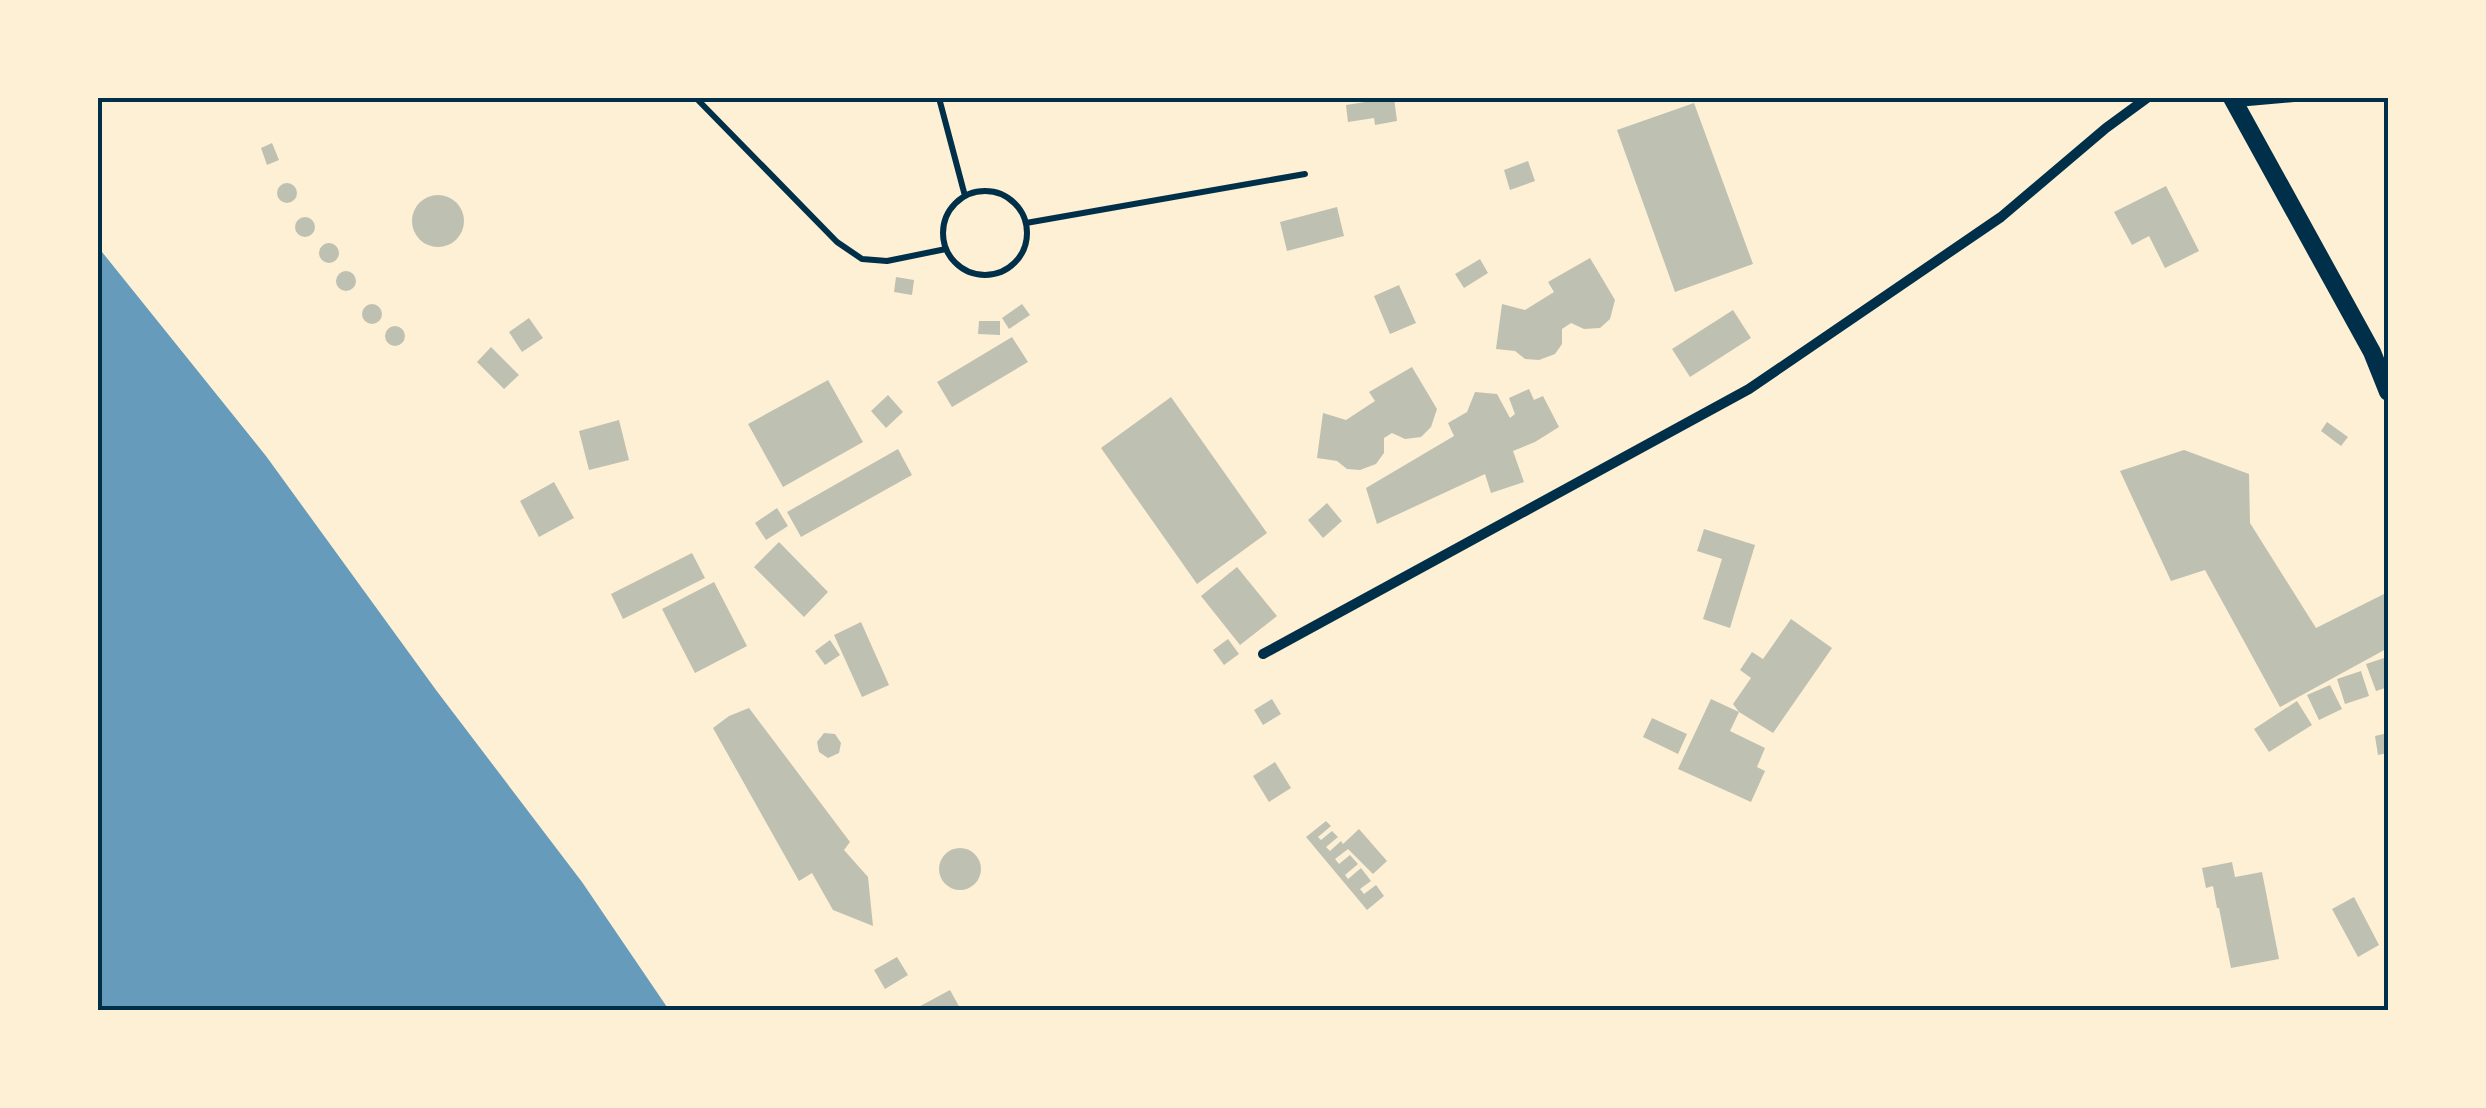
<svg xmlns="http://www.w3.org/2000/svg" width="2486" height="1108" font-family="'DM Sans',sans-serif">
<rect width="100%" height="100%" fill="#fdf0d5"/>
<path fill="#669bbc" d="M98,247L266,456L436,690L582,882L669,1010H98Z"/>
<path fill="#bec0b2" d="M1371,98H1394L1397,121L1375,125L1374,118L1348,122L1346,105L1372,101Z
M1694,103L1753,264L1675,292L1617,130Z
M272,143L279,160L267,165L261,148Z
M1528,161L1535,181L1510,190L1504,170Z
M277 193a10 10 0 1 1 20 0a10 10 0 1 1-20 0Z
M2166,186L2199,251L2165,268L2149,236L2132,245L2114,212Z
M412 221a26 26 0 1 1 52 0a26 26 0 1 1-52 0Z
M1337,207L1344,236L1287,251L1280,222Z
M295 227a10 10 0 1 1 20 0a10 10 0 1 1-20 0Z
M319 253a10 10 0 1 1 20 0a10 10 0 1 1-20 0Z
M1590,258L1615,300L1610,319L1600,328L1584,329L1571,323L1562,329V344L1555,354L1539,360L1525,359L1515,351L1496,349L1502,304L1525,310L1554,292L1548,282Z
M1480,259L1488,273L1464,288L1455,274Z
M336 281a10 10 0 1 1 20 0a10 10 0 1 1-20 0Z
M896,277L914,280L912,295L894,292Z
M1399,285L1416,323L1390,334L1374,296Z
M1022,304L1030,315L1009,329L1002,318Z
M362 314a10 10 0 1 1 20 0a10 10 0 1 1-20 0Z
M1733,310L1751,338L1690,377L1672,349Z
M529,318L543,338L522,352L509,332Z
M979,321H1000V335L978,334Z
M385 336a10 10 0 1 1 20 0a10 10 0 1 1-20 0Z
M1012,337L1028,362L952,407L937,382Z
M491,347L519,375L504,389L477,362Z
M1412,367L1437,409L1431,427L1421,437L1405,439L1392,433L1384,438V453L1376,464L1360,470L1347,469L1337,461L1317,458L1323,413L1346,420L1375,401L1369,392Z
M828,380L863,442L783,487L748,424Z
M1529,389L1534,400L1543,396L1559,427L1535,442L1513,451L1524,482L1491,493L1485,474L1377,524L1366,488L1454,436L1448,423L1467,412L1475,392L1497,394L1510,418L1515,414L1509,398Z
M888,395L903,412L886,428L871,411Z
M1171,397L1267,533L1197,584L1101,448Z
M619,420L629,460L589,470L579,431Z
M2327,422L2348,437L2341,446L2321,431Z
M898,449L912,475L801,537L787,512Z
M2184,450L2249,474L2250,523L2316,628L2388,592V648L2280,707L2205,570L2171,581L2120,471Z
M554,482L574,518L539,537L520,501Z
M1327,503L1342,521L1323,538L1308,520Z
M777,508L788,526L766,540L755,523Z
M1704,529L1755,545L1730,628L1703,619L1722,559L1697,551Z
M779,542L828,592L804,617L754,567Z
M692,553L705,578L623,619L611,594Z
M1237,567L1277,616L1240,645L1201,596Z
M714,582L747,646L695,673L662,609Z
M1791,619L1832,648L1773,733L1739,712L1730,731L1765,748L1757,767L1765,771L1751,802L1678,769L1711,699L1739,712L1733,704L1751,678L1740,670L1752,652L1763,659Z
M861,622L889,685L862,697L834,635Z
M1228,639L1239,654L1224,665L1213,650Z
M830,640L840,655L825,665L815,651Z
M2387,657L2388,687L2376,691L2366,664Z
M2361,671L2369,696L2345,704L2337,679Z
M2330,685L2342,709L2319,720L2307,695Z
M1272,699L1281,714L1263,725L1254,710Z
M2297,701L2312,725L2269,752L2254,729Z
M749,708L850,842L844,850L868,877L873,926L833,910L812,873L799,881L713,728L729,716Z
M1652,718L1687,734L1678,754L1643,737Z
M824,733L835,734L841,743L839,753L828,758L819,752L817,742Z
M2388,733V753L2378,755L2375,736Z
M1275,762L1291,788L1269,802L1253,776Z
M1326,821L1331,826L1318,837L1321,840L1332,831L1338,837L1326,847L1330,851L1341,841L1343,844L1359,829L1387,861L1373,874L1348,849L1335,859L1339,864L1350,855L1358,864L1345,875L1348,879L1361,868L1371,881L1360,889L1364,894L1376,885L1384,896L1367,910L1306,837Z
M939 869a21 21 0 1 1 42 0a21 21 0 1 1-42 0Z
M2232,862L2235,877L2262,872L2279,959L2231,968L2219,908H2217L2213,886L2206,888L2202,868Z
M2354,897L2379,945L2358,957L2332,909Z
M897,957L908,975L885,989L874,970Z
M950,990L961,1010H913Z"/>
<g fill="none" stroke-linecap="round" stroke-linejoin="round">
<path stroke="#003049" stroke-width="6" d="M696,98L837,242L862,259L887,261L946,249
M939,98L965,196
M2237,104L2305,98
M943 233a42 42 0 1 1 84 0a42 42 0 1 1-84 0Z
M1026,223L1305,174"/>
<path stroke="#003049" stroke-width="10" d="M1263,654L1749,389L2001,217L2106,128L2147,98"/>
<path stroke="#003049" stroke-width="18" d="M2232,98L2372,352L2388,392"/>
</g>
<rect width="2486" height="1108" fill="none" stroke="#fdf0d5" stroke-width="200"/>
<rect x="100" y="100" width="2286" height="908" fill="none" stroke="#003049" stroke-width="4"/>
</svg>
